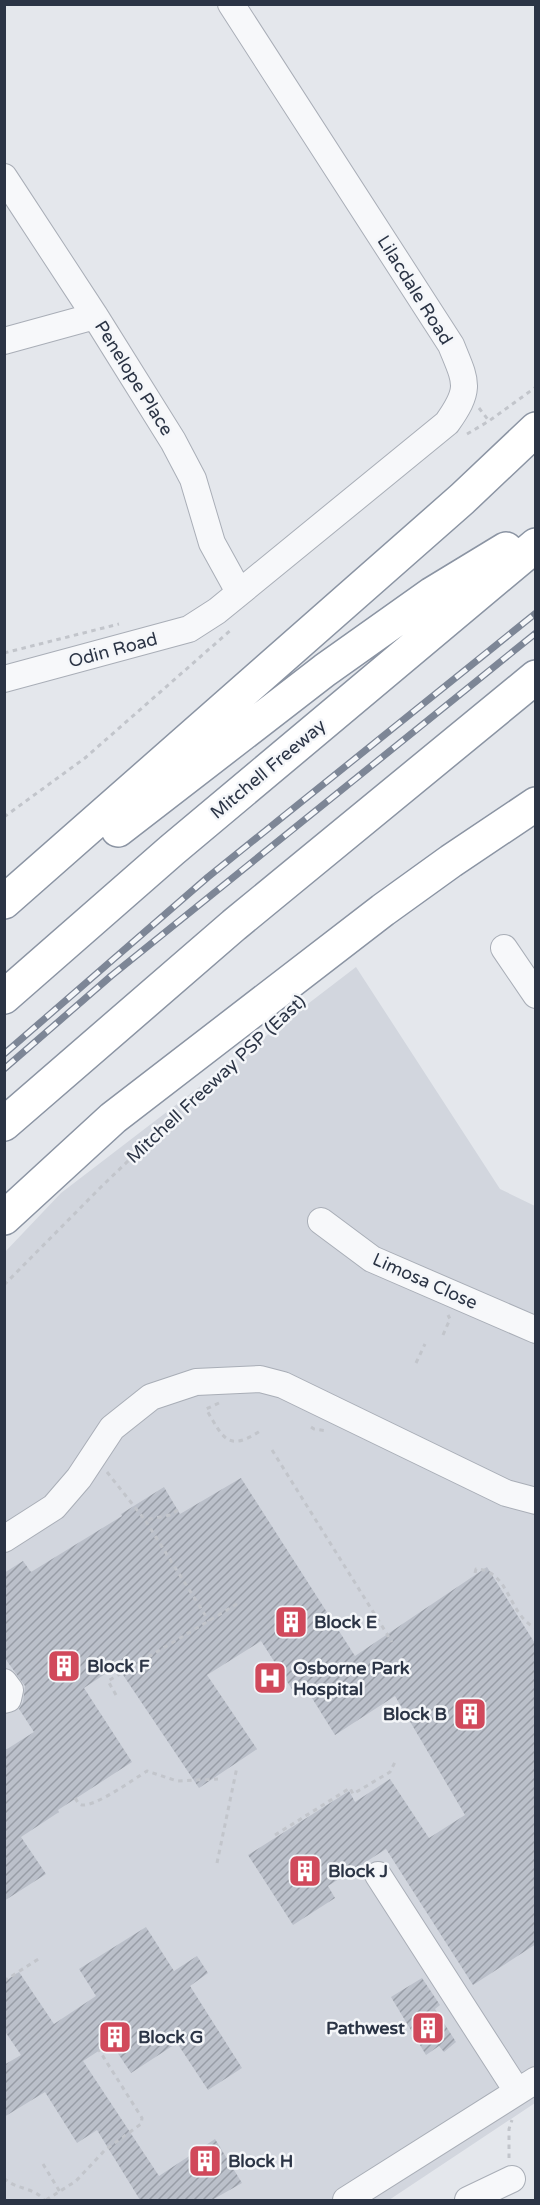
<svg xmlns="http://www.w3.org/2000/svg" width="540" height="2205" font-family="'Varela Round',sans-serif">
<defs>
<pattern id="building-hatch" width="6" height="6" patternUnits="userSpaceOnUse" patternTransform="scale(1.5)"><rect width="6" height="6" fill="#bbc0ca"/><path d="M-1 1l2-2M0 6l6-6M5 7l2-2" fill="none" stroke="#989da6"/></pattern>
</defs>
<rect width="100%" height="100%" fill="#e4e7ec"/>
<path fill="#d2d6de" d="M356,967L500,1189L535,1206V2103L389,2200H5L4,1253L61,1193Z"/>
<path fill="url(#building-hatch)" d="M241,1478L355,1656L487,1567L536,1645V1944L473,1985L386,1849L328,1886L335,1898L293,1925L248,1855L349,1791L355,1802L390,1779L429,1838L465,1815L395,1696L335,1735L307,1690L297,1697L261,1641L207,1675L257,1749L199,1788L117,1666L84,1688L132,1762L58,1810L59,1812L21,1837L46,1874L4,1901V1751L34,1732L19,1709L23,1702L25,1686L4,1657V1573L23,1561L31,1572L122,1516L121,1514L164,1487L180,1514Z
M146,1927L174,1971L197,1956L208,1973L190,1986L242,2068L208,2090L177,2043L131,2073L111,2043L83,2061L159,2176L215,2139L242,2183L212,2200H140L97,2130L77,2143L45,2092L4,2117V2065L21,2055L4,2030V1982L19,1972L54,2024L96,1996L79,1969Z
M422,1978L440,2005L435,2009L456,2042L444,2052L439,2046L426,2055L391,1997Z"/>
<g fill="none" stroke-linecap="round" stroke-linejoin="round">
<g stroke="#a9aeb7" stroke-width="28">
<path id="minor" d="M4,177L95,316L173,441L193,479L212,543L239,592
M4,341L95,316
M4,679L189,629L217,611L447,423C472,388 466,382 451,345L231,4
M504,948L536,995
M321,1221L372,1259L536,1330
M4,1539L54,1507L79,1478L112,1428L151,1397L196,1382L260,1379L283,1385L506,1493L536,1501
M4,1682L10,1690L8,1699L4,1700
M378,1875L517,2091
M346,2200L536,2080
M468,2200L512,2179"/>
</g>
<g stroke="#8b94a3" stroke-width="36">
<path id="highway" d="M118,830L325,670L432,594L506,549
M4,902L462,499L536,429
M4,997L172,850L536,545
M4,1124L234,925L536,677
M4,1218L113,1118L383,910L451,861L536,804"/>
</g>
<path stroke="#c2c5cb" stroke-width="3" stroke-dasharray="4.5 4.5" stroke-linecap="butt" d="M479,408L489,421
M467,434L489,421L536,387
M4,653L119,624
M4,817L85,758L232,629
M4,1285L100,1188L234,1059
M443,1335L450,1319L448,1315
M416,1363L425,1344
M219,1403L206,1409C223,1437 227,1453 260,1431
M311,1427L314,1429L327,1431
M272,1450L392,1642
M107,1472L145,1520
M178,1510L170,1515L145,1520L209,1621
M475,1573L476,1569C510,1570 508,1616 536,1628
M116,1695L108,1681L237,1604
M75,1798C78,1802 78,1804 82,1805C95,1807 134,1779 147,1771L177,1781L218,1779
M275,1835L350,1788L353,1794L390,1772L396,1760
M217,1863L237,1767
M4,1981L40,1958
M509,2158V2129L512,2120
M43,2164L60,2192
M4,2178C16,2190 34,2187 44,2200
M46,2200L76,2181L105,2150L141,2124L142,2118L99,2050"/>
<use href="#minor" stroke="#f7f8fa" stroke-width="26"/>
<use href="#highway" stroke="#fff" stroke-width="33"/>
<g stroke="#7d8696" stroke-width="7">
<path id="rail" d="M4,1054L208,877L536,613
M4,1069L111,976L536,633"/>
</g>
<use href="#rail" stroke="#f4f6f9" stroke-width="4.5" stroke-dasharray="14" stroke-linecap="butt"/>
</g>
<defs>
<g id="building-square" transform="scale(1.725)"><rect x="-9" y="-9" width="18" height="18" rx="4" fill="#d1495b" stroke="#f4f6f9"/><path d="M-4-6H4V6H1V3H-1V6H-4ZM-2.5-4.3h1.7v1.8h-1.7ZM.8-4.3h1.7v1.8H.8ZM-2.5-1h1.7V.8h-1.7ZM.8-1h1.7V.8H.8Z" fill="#fff"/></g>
<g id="hospital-square" transform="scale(1.725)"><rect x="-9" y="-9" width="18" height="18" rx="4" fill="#d1495b" stroke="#f4f6f9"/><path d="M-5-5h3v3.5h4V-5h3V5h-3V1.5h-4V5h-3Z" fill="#fff"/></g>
</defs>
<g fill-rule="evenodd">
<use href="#building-square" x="291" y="1622"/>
<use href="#building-square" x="64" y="1666"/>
<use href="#hospital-square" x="270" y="1678"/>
<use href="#building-square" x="470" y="1714"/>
<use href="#building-square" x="305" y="1871"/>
<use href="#building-square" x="428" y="2028"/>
<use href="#building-square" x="115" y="2037"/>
<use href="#building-square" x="205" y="2161"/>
</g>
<g text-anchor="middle" stroke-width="5" stroke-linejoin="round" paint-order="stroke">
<g font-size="18" fill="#2b3445" stroke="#f4f6f9">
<text transform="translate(415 290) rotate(58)" y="6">Lilacdale Road</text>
<text transform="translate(134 378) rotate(58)" y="6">Penelope Place</text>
<text transform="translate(113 650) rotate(-15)" y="6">Odin Road</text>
<text transform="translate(268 769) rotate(-40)" y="6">Mitchell Freeway</text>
<text transform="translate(216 1079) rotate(-43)" y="6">Mitchell Freeway PSP (East)</text>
<text transform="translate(425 1281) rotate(24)" y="6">Limosa Close</text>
</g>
<g font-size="18" font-weight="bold" fill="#2b3445" stroke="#f4f6f9" text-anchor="start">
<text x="314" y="1628">Block E</text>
<text x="87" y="1672">Block F</text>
<text x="293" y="1674">Osborne Park<tspan x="293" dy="21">Hospital</tspan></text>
<text x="447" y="1720" text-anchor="end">Block B</text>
<text x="328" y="1877">Block J</text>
<text x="405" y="2034" text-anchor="end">Pathwest</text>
<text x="138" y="2043">Block G</text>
<text x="228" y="2167">Block H</text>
</g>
</g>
<rect width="540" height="2205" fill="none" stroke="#2b3445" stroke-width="12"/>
</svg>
